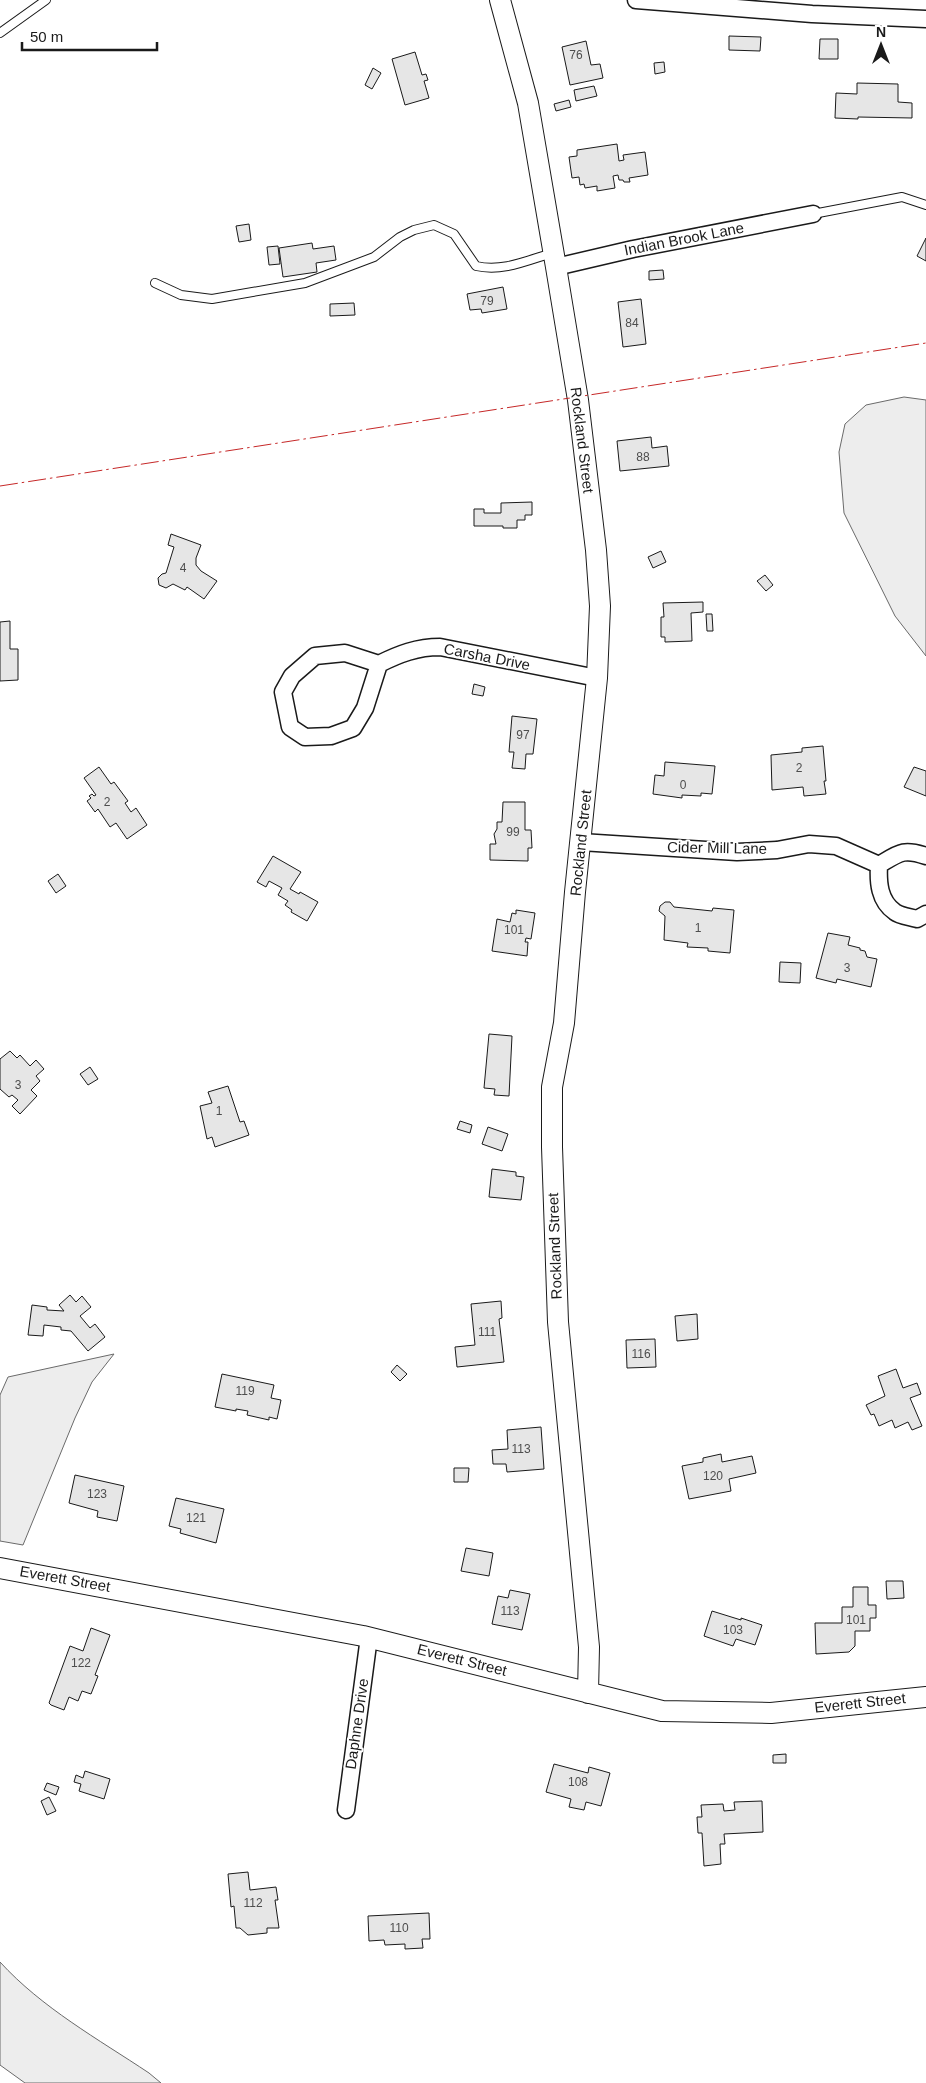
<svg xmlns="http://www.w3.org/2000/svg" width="926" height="2083" font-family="Helvetica,sans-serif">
<rect width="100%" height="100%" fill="#fff"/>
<path fill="#ededed" stroke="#6a6a6a" d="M904,397L926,400V656L895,616L844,513L839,452L845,424L866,405Z
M114,1354L92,1382L75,1418L23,1545L0,1541V1395L8,1377Z
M0,1962C42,2008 98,2039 149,2073L161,2083H25L0,2065Z"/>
<path fill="#e6e6e6" stroke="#1a1a1a" d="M729,36L761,37L760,51L729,50Z
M820,39H838V59H819Z
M586,41L591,65L600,64L603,78L570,85L562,47Z
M415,52L422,75L426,74L428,80L424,81L429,98L405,105L392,59Z
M664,62L665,72L655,74L654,63Z
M373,68L381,73L372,89L365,85Z
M857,83L898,84V102L912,103V118L858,117V119L835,118L836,93L857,94Z
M594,86L597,96L576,101L574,90Z
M569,100L571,107L556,111L554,104Z
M617,144L619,161L624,160L623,155L645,152L648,175L629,178L630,182H624L623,180H619L618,175L613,176L615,188L597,191V186L585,188L584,184L580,185L579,177L572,178L569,157L577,156V150Z
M249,224L251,240L239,242L236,226Z
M926,238V261L917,256Z
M312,243L313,249L334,246L336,260L316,263L317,272L283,277L279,248Z
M278,246L280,264L269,265L267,247Z
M663,270L664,279L649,280V271Z
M503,287L507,309L482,313L481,309L470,310L467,294Z
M641,299L646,344L623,347L618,302Z
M354,303L355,315L330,316V304Z
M651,437L652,448L667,446L669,466L620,471L617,441Z
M532,502V515H525V520H517V528H503V526H474V509H484V513H501V503Z
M171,534L201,545L196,558V565L201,571L217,581L204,599L187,587L185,590L173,584L166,588L159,585L158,578L162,574L166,573L174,547L168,545Z
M661,551L666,562L653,568L648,557Z
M765,575L773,585L766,591L757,581Z
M703,602V612L691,613L692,641L665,642V637H661V617H664L663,603Z
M706,614H712L713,631H707Z
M10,621V649H18V680L0,681V622Z
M474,684L485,687L483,696L472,694Z
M512,716L537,719L533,754H526L525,769L512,768L514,752H509Z
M823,746L826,781H824L826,794L804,796L803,787L772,790L771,755L802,752V748Z
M665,762L715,766L712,794L701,793V796L682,795V798L653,794L655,775L664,776Z
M99,767L111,784L114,782L128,801L125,803L131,812L136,808L147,825L127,839L116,823L110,827L98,809L95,812L87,801L91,798L89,796L92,794L94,796L96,795L84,778Z
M914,767L926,771V796L904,787Z
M503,802H525V830H531L532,848H528V861L490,860V844H496L494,834L497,829V822H502Z
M273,856L301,872L290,889L299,894L300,892L318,902L307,921L291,912L292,910L285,905L288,901L278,895L282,888L269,881L266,887L257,882Z
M58,874L66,886L56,893L48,881Z
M665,902H670L674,907L712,911L713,908L734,910L730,953L708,951V948L687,947L688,943L664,940L665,916L659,911L660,906Z
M516,910L535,913L531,939L526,938L525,942H528L527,956L492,951L497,919L510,922L512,913L516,914Z
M828,933L850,937L848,945L860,948V950L865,951L867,957L877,959L871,987L837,979L836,983L816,978Z
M780,962L801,963L800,983L779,982Z
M489,1034L512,1036L509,1096L494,1095L495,1089L484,1088Z
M10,1051L17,1058L20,1055L30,1066L36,1060L44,1069L36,1076L40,1081L31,1090L37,1096L20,1114L12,1106L18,1100L12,1095L9,1097L0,1089V1059Z
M90,1067L98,1079L88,1085L80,1074Z
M228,1086L240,1122L244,1121L249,1135L215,1147L212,1137L207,1139L200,1106L212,1103L208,1092Z
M460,1121L472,1125L470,1133L457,1129Z
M488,1127L508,1134L502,1151L482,1144Z
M492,1169L516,1172V1176L524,1177L521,1200L489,1197Z
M70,1295L76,1302L82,1296L91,1307L80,1316L90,1328L95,1324L105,1337L88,1351L71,1331L61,1330V1327L44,1325L43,1336L28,1335L32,1305L47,1307V1310L64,1311L59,1305Z
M501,1301L502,1318L499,1319L504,1362L457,1367L455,1347L475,1345L471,1304Z
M697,1314L698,1339L677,1341L675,1316Z
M655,1339L656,1367L627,1368L626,1340Z
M397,1365L407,1374L400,1381L391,1372Z
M896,1369L903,1388L917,1383L921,1394L910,1398L922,1426L912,1430L908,1422L895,1428L892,1420L879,1426L874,1414L871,1415L866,1405L885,1396L878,1376Z
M222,1374L274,1385L271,1398L281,1400L277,1419L269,1417V1420L247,1415L248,1411L236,1409V1411L215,1407Z
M541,1427L544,1469L507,1472L506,1464H493L492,1450L508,1449L507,1430Z
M721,1454L722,1462L752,1456L756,1473L729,1479L731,1491L689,1499L682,1466L703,1462V1458Z
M454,1468H469L468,1482H454Z
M75,1475L124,1486L117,1521L97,1517L98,1511L69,1503Z
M176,1498L224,1509L216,1543L180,1533L181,1529L169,1526Z
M466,1548L493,1553L489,1576L461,1571Z
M886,1581H903L904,1598L887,1599Z
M853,1587H868V1605H876V1618H870V1631H855V1646L849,1652L816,1654L815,1623H842V1607H853Z
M510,1590L530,1594L522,1630L492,1624L498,1596L508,1598Z
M712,1611L741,1620V1618L762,1625L755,1645L736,1639L733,1646L704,1636Z
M91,1628L110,1635L95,1675L98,1676L91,1694L82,1691L78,1701L69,1697L64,1710L51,1705L49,1703L70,1646L83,1651Z
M786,1754V1763H773V1755Z
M554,1764L588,1773L589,1767L610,1773L601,1806L586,1802L584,1810L569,1807L571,1799L546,1792Z
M85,1771L110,1779L104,1799L79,1791L81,1784L74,1782L76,1775L83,1778Z
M47,1783L59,1787L56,1795L44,1790Z
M49,1797L56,1811L47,1815L41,1801Z
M762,1801L763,1832L724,1834L725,1844H720L721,1864L704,1866L702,1833H698L697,1817H702L701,1805L723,1804L724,1811L735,1810L734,1802Z
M248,1872L250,1890L276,1887L278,1900H275L279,1928H267V1933L248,1935L240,1928H236L234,1906L231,1907L228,1874Z
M429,1913L430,1939H422L423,1948L405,1949V1944L385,1945L384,1940L369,1941L368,1916Z"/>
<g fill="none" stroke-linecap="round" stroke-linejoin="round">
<g stroke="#1a1a1a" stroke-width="10">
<path id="service" d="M0,33L46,0
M813,214L902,197L926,205
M155,283L181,295L212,299L305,283L374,257L400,237L414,230L434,225L454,234L476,266C502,272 526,261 552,253"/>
</g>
<g stroke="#1a1a1a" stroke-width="19">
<path id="minor" d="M636,0L812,14L926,19
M556,267L633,249L813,214
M379,664L345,653L315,656L292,676L283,692L290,727L305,737L331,736L353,728L365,708L379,664C399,654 417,647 440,647L597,678
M581,842L737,852L777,850L809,844L836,846L879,865
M879,865C878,882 879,901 895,912C900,916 911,917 917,919L926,914
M879,865C899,853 903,848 926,856
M346,1810L369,1637"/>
</g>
<g stroke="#1a1a1a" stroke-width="22">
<path id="tertiary" d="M500,0L528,103L556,267L578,400L596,550L600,606L597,678L575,892L564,1023L552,1087V1147L558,1322L589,1647L588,1693
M0,1568L363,1636L662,1711L771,1713L926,1697"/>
</g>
<use href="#service" stroke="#fff" stroke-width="8"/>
<use href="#minor" stroke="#fff" stroke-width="16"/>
<use href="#tertiary" stroke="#fff" stroke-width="20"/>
<path stroke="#c62828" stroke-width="1" stroke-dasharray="18 4 2.5 4" stroke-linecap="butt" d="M0,486L926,343"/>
</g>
<g text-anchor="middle" stroke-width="4" stroke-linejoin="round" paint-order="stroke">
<g font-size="12" fill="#4d4d4d">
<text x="576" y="59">76</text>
<text x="487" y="305">79</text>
<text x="632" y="327">84</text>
<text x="643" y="461">88</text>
<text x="183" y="572">4</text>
<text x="523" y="739">97</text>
<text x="799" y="772">2</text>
<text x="683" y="789">0</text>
<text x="107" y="806">2</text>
<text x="513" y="836">99</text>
<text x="698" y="932">1</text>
<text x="514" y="934">101</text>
<text x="847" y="972">3</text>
<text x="18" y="1089">3</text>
<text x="219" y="1115">1</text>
<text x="487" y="1336">111</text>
<text x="641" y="1358">116</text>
<text x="245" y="1395">119</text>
<text x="521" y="1453">113</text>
<text x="713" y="1480">120</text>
<text x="97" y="1498">123</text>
<text x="196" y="1522">121</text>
<text x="510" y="1615">113</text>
<text x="856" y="1624">101</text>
<text x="733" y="1634">103</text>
<text x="81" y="1667">122</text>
<text x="578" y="1786">108</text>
<text x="253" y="1907">112</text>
<text x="399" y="1932">110</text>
</g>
<g font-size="15" fill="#1a1a1a" stroke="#fff">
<text transform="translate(684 239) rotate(-11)" y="5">Indian Brook Lane</text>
<text transform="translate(582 440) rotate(83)" y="5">Rockland Street</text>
<text transform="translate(487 657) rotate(11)" y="5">Carsha Drive</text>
<text transform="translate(581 843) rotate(-84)" y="5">Rockland Street</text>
<text transform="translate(717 848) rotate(1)" y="5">Cider Mill Lane</text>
<text transform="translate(555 1246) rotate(-92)" y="5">Rockland Street</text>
<text transform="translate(65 1579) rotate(10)" y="5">Everett Street</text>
<text transform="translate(462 1660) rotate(14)" y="5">Everett Street</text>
<text transform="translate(860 1703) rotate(-6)" y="5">Everett Street</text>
<text transform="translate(357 1724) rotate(-82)" y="5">Daphne Drive</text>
</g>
</g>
<g transform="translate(881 45)" stroke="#ffffff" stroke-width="4" paint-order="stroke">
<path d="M0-4L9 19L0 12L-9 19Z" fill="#1a1a1a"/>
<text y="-8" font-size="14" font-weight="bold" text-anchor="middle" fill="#1a1a1a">N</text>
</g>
<path d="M22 42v8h135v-8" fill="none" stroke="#1a1a1a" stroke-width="2.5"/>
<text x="30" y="42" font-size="15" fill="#1a1a1a" stroke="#ffffff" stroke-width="4" paint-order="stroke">50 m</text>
</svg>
